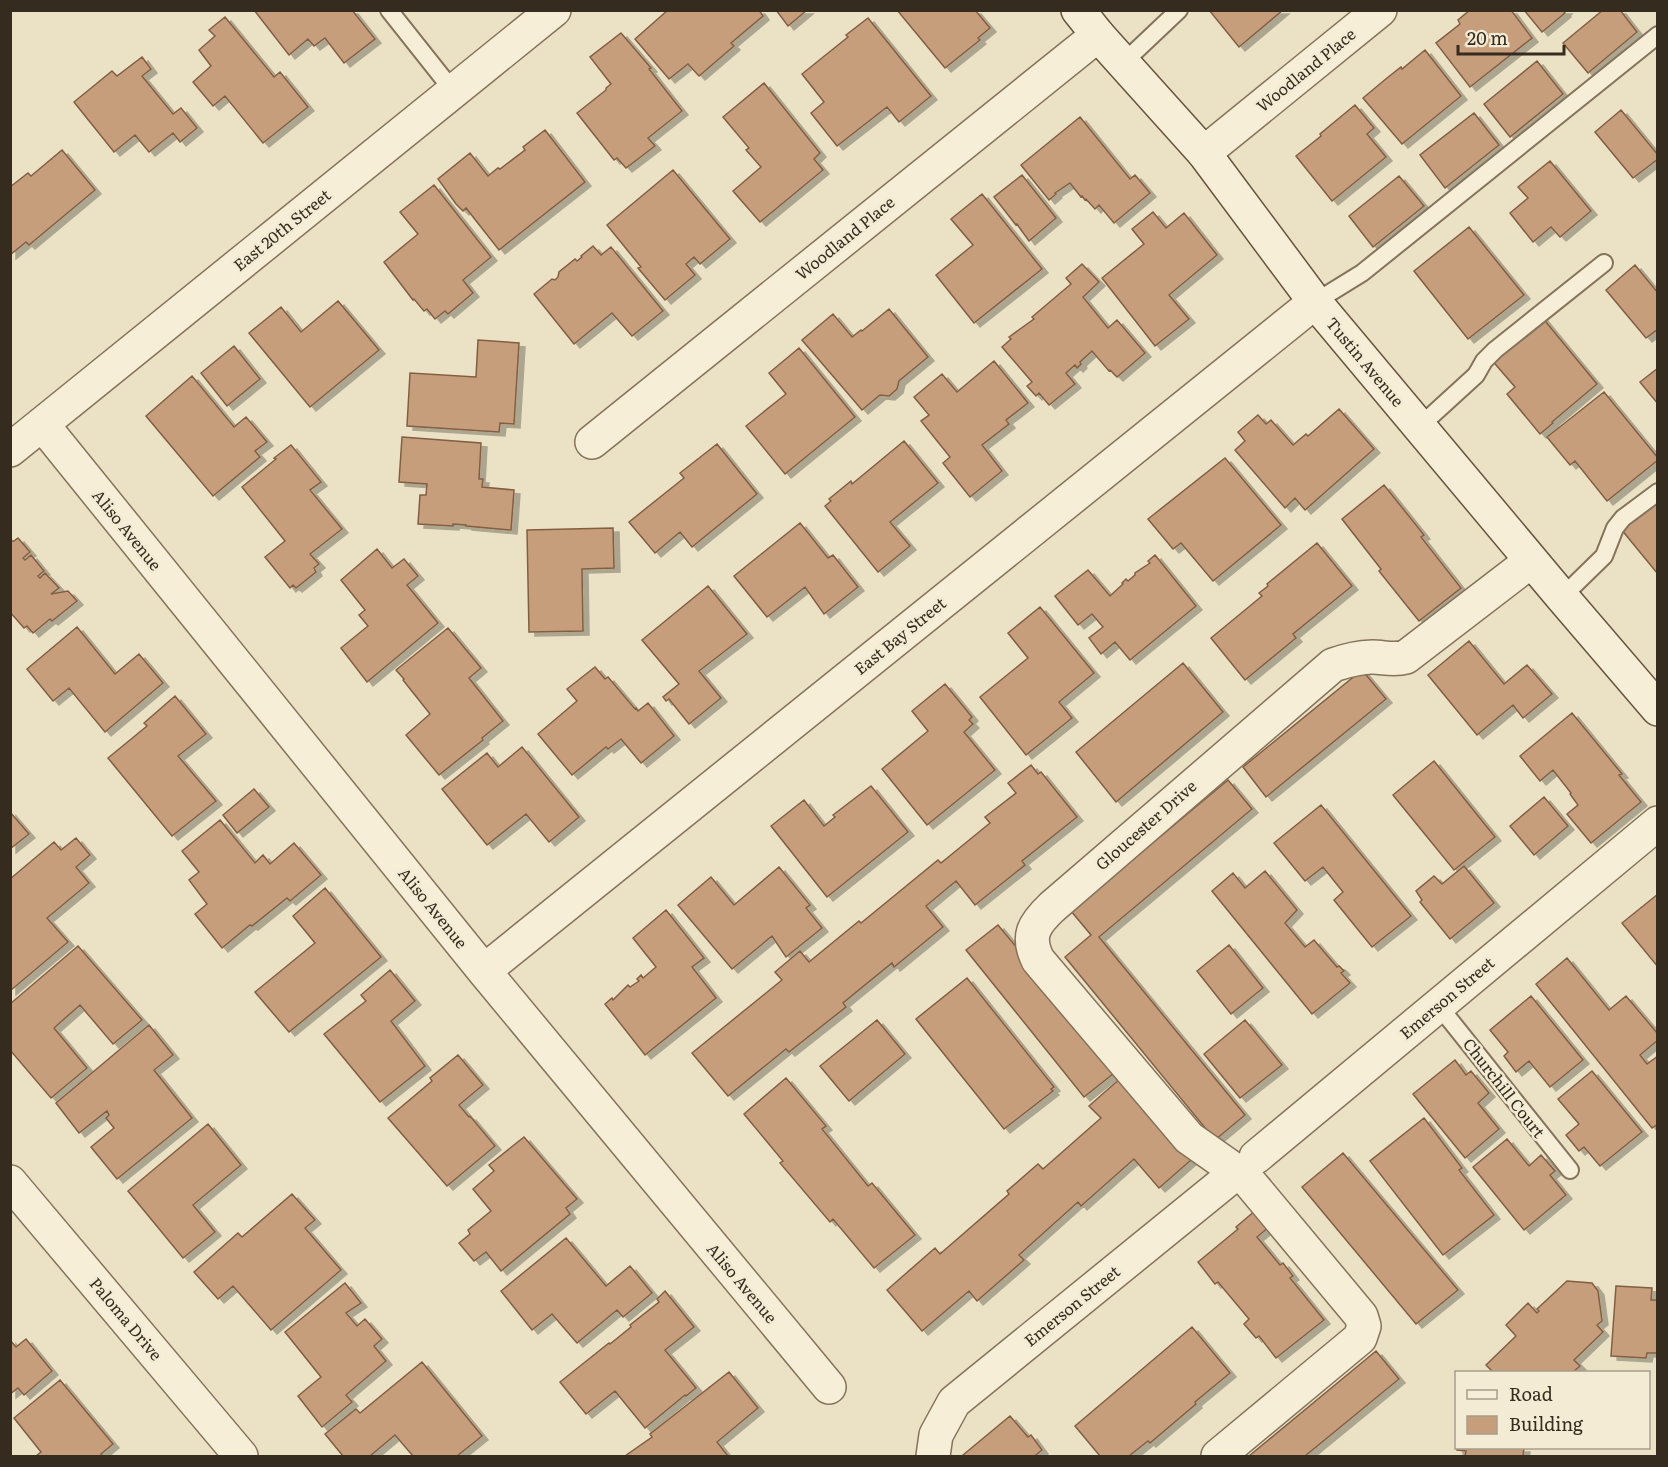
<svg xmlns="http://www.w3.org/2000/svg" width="1668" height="1467" font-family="Literata,serif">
<defs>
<filter id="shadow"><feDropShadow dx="6" dy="4" stdDeviation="0" flood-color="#0004"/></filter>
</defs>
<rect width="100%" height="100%" fill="#ebe1c4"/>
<path fill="#c79e7c" stroke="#835f43" stroke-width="1.5" filter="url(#shadow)" d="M254,10H352L375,39L344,63L325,38L314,46L308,39L289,55Z
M668,10H759L763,16L731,43L734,46L699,76L688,64L669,79L635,39Z
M776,10H807L788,26Z
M897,10H975L990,28L978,38L980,40L945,68Z
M1209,10H1283L1239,47Z
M1470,10H1511L1532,38L1470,87L1436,43L1460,24L1458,20Z
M1524,10H1566L1564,12L1565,13L1542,32Z
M1603,10H1620L1637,32L1588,73L1563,43Z
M225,17L274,77L280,72L308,107L263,143L225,96L213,106L193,82L211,66L199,50L215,36L209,30Z
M868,18L931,96L899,122L887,107L837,146L811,113L824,102L802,74L848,37L846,35Z
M621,33L651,68L649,69L682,111L648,138L655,146L626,168L617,158L614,160L577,113L606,90V88L611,84L590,57Z
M1425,50L1461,96L1402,144L1363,98L1387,78L1401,67L1402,69Z
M142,57L151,69L142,76L173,114L181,108L197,128L180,142L173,133L149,152L135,135L114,152L74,102L112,71L117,76Z
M1537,61L1563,94L1510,137L1484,104Z
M764,83L820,153L814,159L823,170L760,222L733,191L761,167L746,150L749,148L723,117Z
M1355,105L1374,128L1367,134L1386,157L1332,201L1296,156L1321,136L1320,134Z
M1621,110L1658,155V159L1633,178L1595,132Z
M1474,113L1499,145L1445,188L1420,155Z
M1080,117L1130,179L1135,175L1150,193L1114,223L1099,205L1095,209L1086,199L1085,200L1082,196L1081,197L1070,183L1055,193L1056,194L1049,200L1021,165Z
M545,130L585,182L499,250L466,208L463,211L456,204L438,179L470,153L488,176L498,168L500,169L525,150L523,147Z
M62,150L95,190L29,245L26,242L10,255V187L28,173L31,176Z
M1550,161L1591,211L1560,237L1551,227L1533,242L1510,213L1528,198L1518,187Z
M673,170L730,239L700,264L694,257L686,264L695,275L665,300L638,268L641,267L607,225Z
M1022,175L1056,218L1029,241L1019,227L1017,224L1016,225L994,197Z
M1399,176L1424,206L1373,247L1349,216Z
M434,185L491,257L463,280L473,293L448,314L445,311L435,319L427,309L424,311L414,299L413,300L384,262L418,234L400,212Z
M982,194L1042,269L974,323L936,275L973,245L951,219Z
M1153,212L1166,228L1184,213L1217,255L1169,295L1189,319L1155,346L1102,278L1144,244L1132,229Z
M1469,227L1524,295L1468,339L1414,271Z
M593,246L601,255L611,247L663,311L632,336L612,313L574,344L534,294L552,279L555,280L558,277L559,272L575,259L577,261L582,257L581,256Z
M1082,264L1099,282L1083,297L1108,328L1117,320L1145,353L1117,377L1110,370L1109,371L1092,351L1080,362L1081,364L1077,368L1075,365L1066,373L1075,384L1049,405L1039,393L1036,396L1027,386L1032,382L1002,347L1011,339L1009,337L1034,319L1032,317L1071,284L1066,278Z
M1635,265L1658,293V329L1646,338L1606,290Z
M338,301L379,350L310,407L249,333L281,307L301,332Z
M889,309L928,357L899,381L897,389L889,396L880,395L862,410L802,340L833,314L852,337L861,330L862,331Z
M1541,316L1597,384L1552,422L1553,423L1540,434L1507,394L1515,387L1490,358Z
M478,340L519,343L514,424L500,423L499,432L407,426L410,373L476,377Z
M234,346L260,379L227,406L201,373Z
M799,348L855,417L785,474L746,426L786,394L769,373Z
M994,361L1028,403L1006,420L1009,424L982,445L1002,471L970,497L943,463L950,457L921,421L929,415L914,397L942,374L957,392Z
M1658,368V404L1640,382Z
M192,376L234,427L246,417L267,442L255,451L260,457L213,496L146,416Z
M1604,392L1658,458V460L1607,501L1575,461L1570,465L1547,437Z
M1339,409L1374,449L1305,510L1295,498L1285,508L1235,450L1245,441L1238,432L1258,415L1266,424L1271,420L1293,445L1306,434L1308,436Z
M402,437L481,443L479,479H483L482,487L514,490L511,530L466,526V525L453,524V526L418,524L420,495H426L427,484L399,482Z
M904,441L938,483L890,522L910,546L878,572L825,506L831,501L829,499L851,481L852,484Z
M717,444L757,494L692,547L680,532L655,553L629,522L684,478L680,473Z
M291,445L321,482L310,490L342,529L310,554L319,564L314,568L316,572L296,588L293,585L290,588L265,557L285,541L242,487L276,459L274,458Z
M1225,458L1281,525L1213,581L1181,543L1173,549L1148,519Z
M1384,485L1424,535L1421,537L1461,588L1419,621L1379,571L1381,569L1342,519Z
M1658,499L1657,573L1621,529Z
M800,523L828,558L833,555L858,587L824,614L805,587L767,617L734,576Z
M613,528L614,568L582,569L583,631L529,632L527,530Z
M18,538L30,552L23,558L25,560L31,555L44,571L38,576L40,578L45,573L59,588L51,594L68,591L77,601L52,621L50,619L33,633L27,626L24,628L10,612V541H14Z
M1317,543L1352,586L1293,634L1296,638L1245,680L1211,638L1262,596L1259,593L1268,586L1267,584Z
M377,549L392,568L404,559L418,576L407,585L438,623L367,682L341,648L368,626L359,615L365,610L341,580Z
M1155,555L1196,606L1130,660L1115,642L1101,654L1089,638L1103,627L1092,614L1078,625L1055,596L1088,570L1110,596L1123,584L1122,583L1126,579L1128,581L1135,575V573L1150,563L1148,561Z
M708,586L747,634L699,671L721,698L689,724L669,699L666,701L663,697L679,684L642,640Z
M1040,607L1094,673L1059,702L1072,718L1026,755L980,697L1028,658L1008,633Z
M77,627L115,674L139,654L163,683L105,732L69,688L53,701L27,669Z
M448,628L481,668L469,678L503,721L482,738L483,740L439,775L406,735L430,714L403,680L404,679L396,670Z
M1469,641L1504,684L1527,665L1552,694L1523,718L1513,705L1477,735L1428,675Z
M1183,663L1223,712L1116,802L1076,752Z
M595,667L605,679L608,677L635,709L636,708L638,711L648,703L674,736L641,763L621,739L608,749L606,747L572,775L538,734L577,701L567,689Z
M1362,670L1386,699L1266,797L1243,767Z
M945,684L972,717L969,720L973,724L964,732L995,770L927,825L882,769L928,731L912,711Z
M175,696L206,734L178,756L216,801L172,836L108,758L147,726L144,723Z
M1572,713L1622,774L1619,775L1641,802L1591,843L1567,814L1578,805L1570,794L1571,793L1553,770L1540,781L1520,756Z
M522,747L579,817L549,842L526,814L487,845L442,789L487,753L498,767Z
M1434,761L1495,837L1454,870L1393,795Z
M1031,765L1038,774L1041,772L1077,817L1022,861L1025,865L975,905L956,881L926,906L943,927L894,967L892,963L843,1003L846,1007L789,1052L786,1049L728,1096L692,1053L782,980L775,972L800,951L809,962L859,921L861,923L938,860L941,863L990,823L985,817L1016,793L1008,783Z
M1228,780L1252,809L1099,937L1245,1115L1215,1140L1065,957L1091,935L1071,911Z
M871,786L908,832L827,897L771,826L804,800L824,826L835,817L833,815Z
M254,789L269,807L237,833L223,815Z
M1544,797L1568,826L1534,855L1510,826Z
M1321,805L1411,916L1372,947L1334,900L1343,892L1323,867L1305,881L1274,843Z
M10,812L29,834L10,849Z
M220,820L255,863L263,855L270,864L294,843L321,875L290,901L287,898L252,926L250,925L222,948L195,914L207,904L189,880L199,872L182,851Z
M76,838L90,855L76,867L89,883L47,918L68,942L10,991V879L54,842L61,850Z
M1464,866L1494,903L1450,939L1420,902L1422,900L1416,891L1434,876L1442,884Z
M779,867L810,905L806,908L822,928L786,957L772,936L732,969L678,905L711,877L734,905Z
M1265,871L1297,910L1285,923L1305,947L1314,940L1337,967L1339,966L1344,971L1341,973L1350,983L1312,1014L1212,891L1233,873L1245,888Z
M325,888L381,957L289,1032L255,992L315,943L293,916Z
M1658,894V967L1622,923Z
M666,910L704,958L692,967L716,998L645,1055L605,1004L612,998L613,1000L628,985L630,987L639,981L637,979L641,975L643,978L656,967L633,938Z
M998,925L1118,1070L1084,1097L966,950Z
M1229,945L1263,988L1231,1014L1197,971Z
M78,946L142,1020L113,1044L80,1005L54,1028L87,1068L51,1098L10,1050V1004Z
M1567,958L1609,1010L1626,996L1658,1034V1040L1640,1055L1647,1064L1658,1056V1124L1652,1128L1536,984Z
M390,970L415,1001L391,1021L425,1066L380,1102L324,1034L366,1001L361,995Z
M967,978L1054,1087L1051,1089L1053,1091L1004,1129L916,1019Z
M1531,996L1583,1060L1550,1087L1529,1061L1516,1072L1504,1056L1508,1052L1490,1030Z
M877,1020L905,1054L849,1101L820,1066Z
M1245,1020L1282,1065L1240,1098L1204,1054Z
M149,1025L173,1055L154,1070L192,1118L117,1179L91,1147L114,1128L106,1118L109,1115L107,1111L79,1133L56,1103Z
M458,1055L483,1085L459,1105L469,1117L470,1116L495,1146L447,1186L388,1118L432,1081L430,1078Z
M1455,1060L1466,1075L1471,1071L1489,1093L1478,1103L1499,1129L1465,1158L1413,1094Z
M1592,1071L1642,1132L1600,1166L1584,1147L1579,1151L1566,1135L1579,1124L1558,1099Z
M1123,1076L1191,1160L1159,1188L1134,1159L1081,1206L1078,1202L1019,1255L1024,1260L977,1301L969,1291L922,1331L887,1290L935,1248L940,1254L1009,1194L1007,1191L1038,1164L1043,1169L1101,1118L1089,1106Z
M786,1078L826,1126L822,1129L868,1186L872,1183L915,1235L874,1268L833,1219L830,1222L780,1163L783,1161L744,1114Z
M1424,1118L1462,1168L1459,1170L1494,1215L1443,1255L1370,1161Z
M208,1124L241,1165L193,1205L215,1232L183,1258L128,1191Z
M524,1137L577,1199L566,1208L570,1214L501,1271L486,1252L474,1261L459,1243L470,1234L468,1230L491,1211L473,1189L494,1171L489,1165Z
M1507,1139L1529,1166L1541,1155L1555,1171L1550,1175L1566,1195L1524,1230L1473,1167Z
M1343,1153L1458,1290L1416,1324L1302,1187Z
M292,1194L315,1220L305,1228L341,1270L271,1330L233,1286L218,1299L194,1272L238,1233L242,1237Z
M1256,1210L1269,1227L1257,1237L1280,1265L1283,1263L1293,1276L1290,1278L1324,1320L1276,1358L1259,1336L1256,1338L1244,1324L1249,1319L1218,1282L1215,1284L1198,1262L1238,1229L1236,1227Z
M566,1238L606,1286L630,1266L652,1293L623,1317L617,1310L577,1343L552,1314L532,1330L501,1291Z
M1567,1281L1592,1283L1598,1291L1602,1321L1597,1325L1603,1332L1574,1360L1580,1366L1573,1372H1493L1486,1365L1516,1336L1506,1325L1528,1303L1537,1313L1539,1311L1537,1309Z
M345,1283L361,1303L346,1313L357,1326L365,1319L382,1339L374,1346L386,1361L346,1395L352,1402L322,1427L298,1396L321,1377L285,1332Z
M1616,1286L1652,1288L1651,1300H1658V1353H1647L1646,1358L1611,1356Z
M665,1291L694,1327L665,1350L696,1388L686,1396L685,1395L645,1428L615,1391L586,1414L560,1382L609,1343L610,1344L631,1327L630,1325L659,1302L657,1299Z
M1192,1327L1230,1373L1195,1402L1196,1404L1150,1443L1148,1441L1129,1456H1100L1075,1426Z
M26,1339L52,1371L24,1395L18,1388L10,1394V1340L16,1347Z
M1376,1351L1399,1379L1305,1456H1249Z
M422,1362L482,1436L457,1456H413L395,1435L370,1456H343L325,1434L356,1409L360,1413Z
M729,1372L758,1408L717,1442L728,1456H625L652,1437L650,1434Z
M60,1380L113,1444L101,1454L103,1456H36L41,1452L14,1418Z
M1010,1416L1028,1437L1031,1435L1042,1450L1036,1455L1037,1456H964L963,1455Z
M1457,1448H1524L1523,1456H1530H1465L1466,1451L1457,1450Z"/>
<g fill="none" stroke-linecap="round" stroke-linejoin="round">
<g stroke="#85735c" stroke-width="20">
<path id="lane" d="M389,10L454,92
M1123,63L1179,10
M1315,302L1362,273L1658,35
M1419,427L1476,375L1484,361L1495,350L1604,263
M1562,597L1604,556L1615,528L1623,518L1658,492
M1438,1005L1570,1170"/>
</g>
<g stroke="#85735c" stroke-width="36">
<path id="street" d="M1204,153L1380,10
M42,424L484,971L829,1387
M592,442L1098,35
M10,450L554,10
M484,971L1315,302
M1256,1157L1658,823
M10,1182L241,1456
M933,1456L936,1435L954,1402L1237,1172
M1218,1456L1360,1338L1364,1326L1361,1316L1246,1178L1189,1138L1038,960C1026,936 1034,924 1052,907L1333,665C1346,661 1358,657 1372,657C1384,657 1393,661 1406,657L1531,561"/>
</g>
<g stroke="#67543f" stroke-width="36">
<path id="secondary" d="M1078,10L1098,35L1204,153L1315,302L1562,597L1658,709"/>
</g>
<use href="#lane" stroke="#f7eed7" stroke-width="16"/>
<use href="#street" stroke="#f7eed7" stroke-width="33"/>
<use href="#secondary" stroke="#f7eed7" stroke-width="33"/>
</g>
<g text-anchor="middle" stroke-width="5" stroke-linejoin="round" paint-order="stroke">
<g font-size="16" fill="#362b1f" stroke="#f3ebd3">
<text transform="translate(1306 70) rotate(-39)" y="6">Woodland Place</text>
<text transform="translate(282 230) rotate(-39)" y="6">East 20th Street</text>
<text transform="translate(845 238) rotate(-39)" y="6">Woodland Place</text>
<text transform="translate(1365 362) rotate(50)" y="6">Tustin Avenue</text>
<text transform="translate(127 530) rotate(51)" y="6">Aliso Avenue</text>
<text transform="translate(900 636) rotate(-39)" y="6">East Bay Street</text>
<text transform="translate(1146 825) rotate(-41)" y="6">Gloucester Drive</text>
<text transform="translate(433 908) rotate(51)" y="6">Aliso Avenue</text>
<text transform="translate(1447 998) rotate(-40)" y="6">Emerson Street</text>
<text transform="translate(1504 1088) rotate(52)" y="6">Churchill Court</text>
<text transform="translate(742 1283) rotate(50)" y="6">Aliso Avenue</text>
<text transform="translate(1072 1306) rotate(-39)" y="6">Emerson Street</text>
<text transform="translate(126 1319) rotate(50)" y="6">Paloma Drive</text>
</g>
</g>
<rect width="1668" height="1467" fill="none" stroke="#362b1f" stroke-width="24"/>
<rect x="1455" y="1371" width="195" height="78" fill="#f3ebd3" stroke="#a79e8b" stroke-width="1.5"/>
<rect x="1467" y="1390" width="30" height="9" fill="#f7eed7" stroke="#a79e8b" stroke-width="1.5"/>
<text x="1509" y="1401" font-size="18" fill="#362b1f">Road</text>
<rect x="1467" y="1416" width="30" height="18" fill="#c79e7c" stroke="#a79e8b" stroke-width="1.5"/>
<text x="1509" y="1431" font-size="18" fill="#362b1f">Building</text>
<path d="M1458 45v9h106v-9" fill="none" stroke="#362b1f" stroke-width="3"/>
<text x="1467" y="45" font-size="18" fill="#362b1f" stroke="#f3ebd3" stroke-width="4.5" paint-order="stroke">20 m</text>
</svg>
